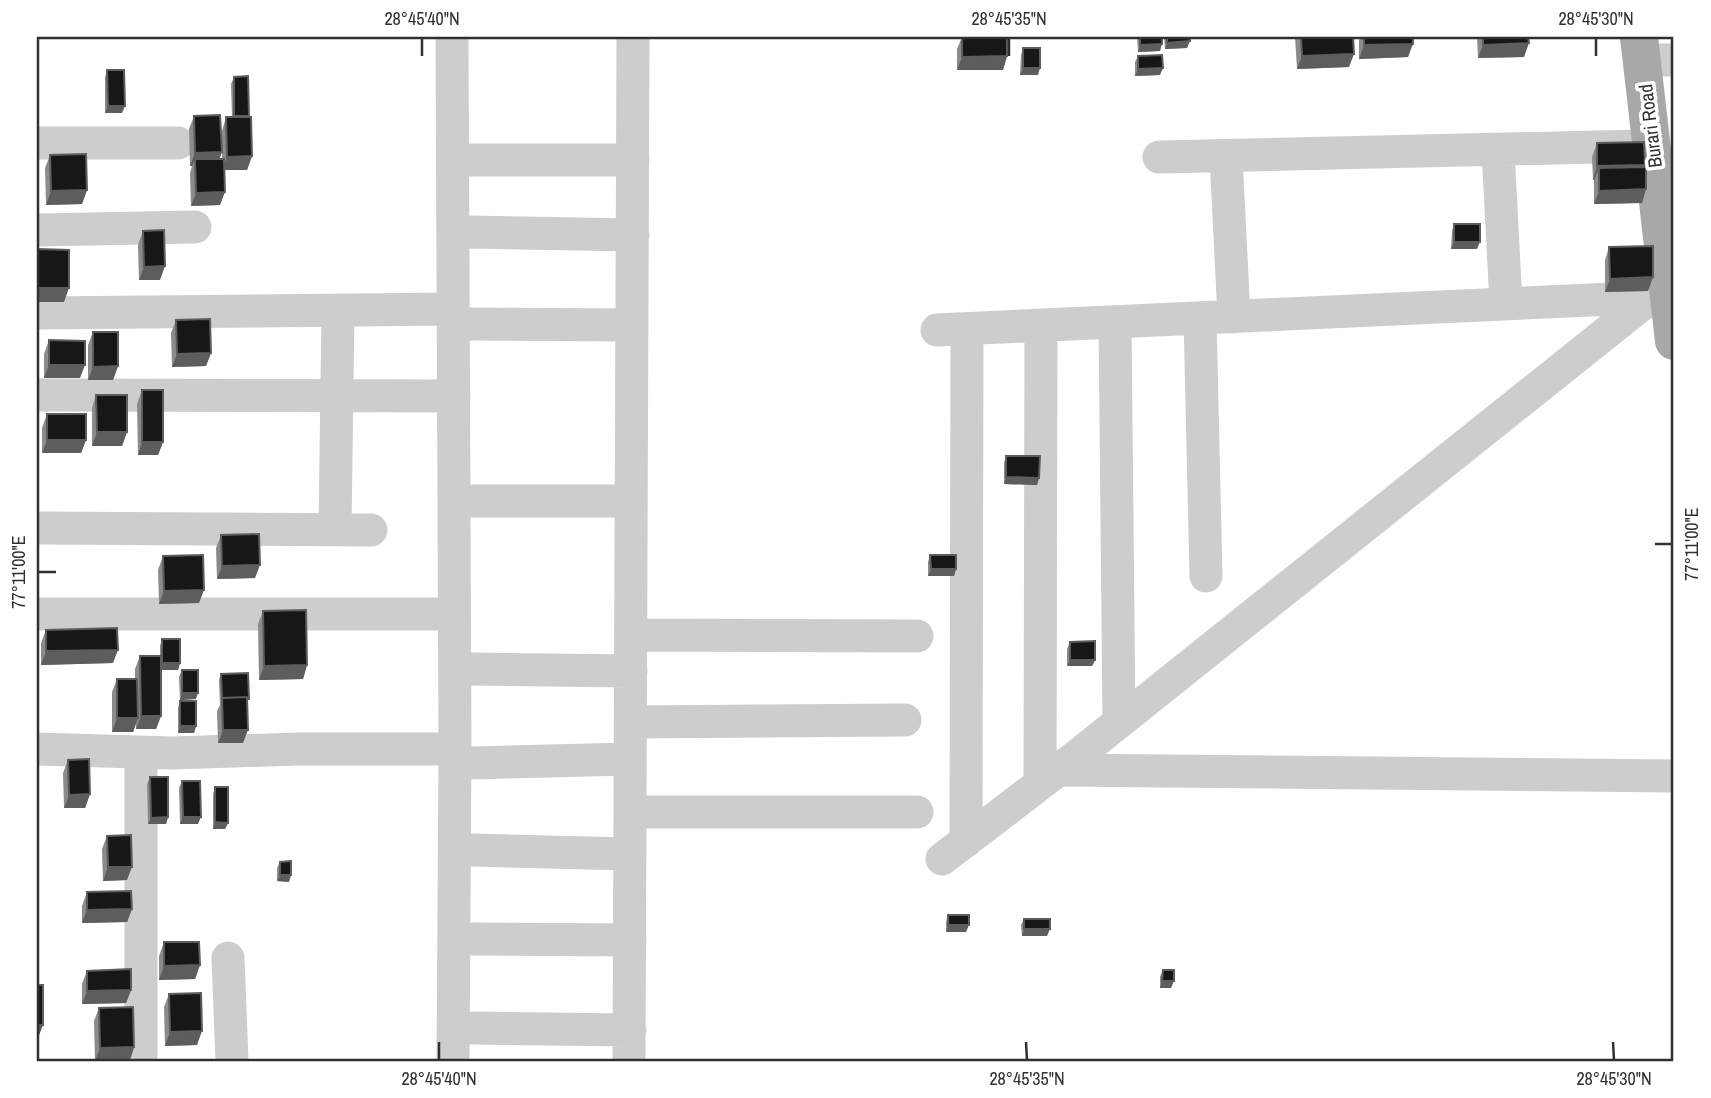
<svg xmlns="http://www.w3.org/2000/svg" width="1711" height="1098" font-family="'Archivo Narrow',sans-serif">
<rect width="100%" height="100%" fill="#fff"/>
<g fill="none" stroke-linecap="round" stroke-linejoin="round">
<path stroke="#cdcdcd" stroke-width="33" d="M452,37L455,749L453,1061
M1642,60H1674
M37,143H178
M1498,150L1506,304
M1226,156L1234,317
M1159,157L1640,146
M469,160H633
M37,230L195,227
M469,232L633,235
M37,313L453,309
M1200,318L1206,576
M1115,322L1119,722
M470,324L632,325
M937,330L1656,297
M37,395L454,396
M471,501H631
M37,528L371,530
M335,529L338,310
M37,614H454
M631,635L917,636
M472,669L631,671
M631,722L905,720
M37,749L171,753L298,749H455
M472,763L630,759
M1058,770L1674,776
M1040,783L1041,326
M630,812H917
M966,841L967,329
M473,850L630,854
M942,859L1078,755L1651,297
M473,939L630,940
M228,958L232,1061
M474,1028L630,1030
M141,1061V753
M629,1061L633,37"/>
<path stroke="#a8a8a8" stroke-width="38" d="M1639,37L1674,341"/>
</g>
<path fill="#8b8b8b" d="M962,37L1007,56L1003,70H957V49Z
M1137,37H1162L1160,51L1138,52Z
M1164,37H1190L1187,48L1165,49Z
M1295,37H1353L1349,67L1297,69Z
M1360,37H1413L1408,57L1359,59V41Z
M1477,37H1528L1524,57L1478,58Z
M1023,48L1038,75H1020L1021,55Z
M1138,56L1160,75L1135,76V62Z
M107,70L122,113H105V77Z
M234,77L249,117L252,156L247,170H224L220,205L191,206L190,173L192,166H190L189,129L194,116L222,152L219,159H222V131L226,117H232L231,84Z
M1597,143L1644,167L1646,189L1642,203L1594,204V180H1593L1592,157Z
M50,155L87,190L82,204L46,205L45,168Z
M1454,224L1477,249H1451L1452,231Z
M143,231L160,280H139L138,245Z
M1609,247L1653,277L1648,291L1605,292V260Z
M176,320L211,353L206,366L172,367L171,333Z
M93,332L118,366L113,380H88V345Z
M49,340L80,378H44V354Z
M142,390L163,442L158,455H138L137,404Z
M96,395L127,432L122,446H92V408Z
M47,414L86,440L81,453H42V428Z
M1006,456L1039,478L1037,485L1004,484V463Z
M221,535L255,578L217,579L216,548Z
M930,555L956,569L954,576H928V562Z
M163,556L199,603L159,604L158,570Z
M263,611L307,665L303,679L259,680L258,624Z
M46,630L113,663L41,665V643Z
M162,639L180,663L178,670H161V716L156,729H136V724L133,732H112V692L117,679H135V669L140,656H160V646Z
M1070,642L1095,660L1092,666H1067V649Z
M182,670L196,699L180,700L179,677Z
M221,674L247,703L243,743H218L217,711L220,705L219,680Z
M180,701L196,726L194,733H178V708Z
M68,760L90,794L85,808H64L63,773Z
M150,777L168,817L166,824H148L147,784Z
M182,781L198,824H180L179,788Z
M215,787L228,823L225,829H213V794Z
M107,836L127,880L103,881L102,849Z
M280,862L289,882L277,881V868Z
M87,892L132,909L127,922L82,923V906Z
M948,915L966,932H946V922Z
M1024,919L1047,936H1022L1021,925Z
M164,942L200,965L195,979L159,980V956Z
M1163,970L1171,988H1160V977Z
M87,971L131,990L126,1003L82,1004V984Z
M169,994L197,1045L165,1046L164,1007Z
M99,1008L134,1047L130,1060L95,1061L94,1021Z"/>
<path fill="#5d5d5d" d="M1190,41L1187,48L1165,49L1167,43Z
M1529,43L1524,57L1478,58L1483,45Z
M1162,44L1160,51L1138,52L1140,45Z
M1413,44L1408,57L1359,59L1364,45Z
M1354,54L1349,67L1297,69L1302,56Z
M1007,56L1003,70H957L962,57Z
M1023,68H1040L1038,75H1020Z
M1163,68L1160,75L1135,76L1138,69Z
M108,106H125L122,113H105Z
M222,152L217,165L195,159L192,166H190L195,153Z
M252,156L247,170H222L227,157Z
M1645,165L1640,178L1599,168L1594,180H1593L1597,166Z
M1646,189L1642,203L1594,204L1599,191Z
M87,190L82,204L46,205L51,191Z
M225,192L220,205L191,206L196,193Z
M1454,242H1480L1477,249H1451Z
M165,266L160,280H139L144,267Z
M1653,277L1648,291L1605,292L1610,279Z
M37,288H69L64,302H37Z
M211,353L206,366L172,367L177,354Z
M49,365H85L80,378H44Z
M118,366L113,380H88L93,367Z
M97,432H127L122,446H92Z
M47,440H86L81,453H42Z
M142,442H163L158,455H138Z
M1006,477L1039,478L1037,485L1004,484Z
M260,565L255,578L217,579L222,566Z
M931,569H956L954,576H928Z
M204,590L199,603L159,604L164,591Z
M118,650L113,663L41,665L46,651Z
M1070,660H1095L1092,666H1067Z
M162,663H180L178,670H160Z
M307,665L303,679L259,680L264,666Z
M182,693H198L196,699L180,700Z
M141,716H161L156,729H136Z
M117,718H138L133,732H112Z
M180,726H196L194,733H178Z
M223,730H248L243,743H218Z
M90,794L85,808H64L69,795Z
M168,817L166,824H148L151,818Z
M183,817H201L198,824H180Z
M215,822L228,823L225,829H213Z
M108,867H132L127,880L103,881Z
M280,875H291L289,882L277,881Z
M132,909L127,922L82,923L87,910Z
M948,925H969L966,932H946Z
M1024,929H1050L1047,936H1022Z
M200,965L195,979L159,980L164,966Z
M1162,981H1174L1171,988H1160Z
M131,990L126,1003L82,1004L87,991Z
M37,1025H43L38,1038H37Z
M202,1031L197,1045L165,1046L170,1032Z
M134,1047L130,1060L95,1061L100,1048Z"/>
<path fill="#171717" stroke="#5d5d5d" stroke-width="2" d="M962,37H1007V56L962,57Z
M1140,37H1162V44L1140,45Z
M1167,37H1190V41L1167,43Z
M1301,37H1353L1354,54L1302,56Z
M1364,37H1413V44L1364,45Z
M1483,37H1528L1529,43L1483,45Z
M1023,48H1040V68H1023Z
M1162,55L1163,68L1138,69V56Z
M107,70H124L125,106H108Z
M248,76L249,116H234V77Z
M220,115L222,152L195,153L194,116Z
M226,117H251L252,156L227,157Z
M1644,142L1645,165L1597,166V143Z
M86,154L87,190L51,191L50,155Z
M195,159H224L225,192L196,193Z
M1646,167V189L1599,191V168Z
M1454,224H1480V242H1454Z
M164,230L165,266L144,267L143,231Z
M1653,246V277L1610,279L1609,247Z
M37,249L69,250V288H37Z
M210,319L211,353L177,354L176,320Z
M93,332H118V366L93,367Z
M49,340L85,341V365H49Z
M142,390H163V442H142Z
M96,395H127V432H97Z
M47,414H86V440H47Z
M1006,456H1040L1039,478L1006,477Z
M259,534L260,565L222,566L221,535Z
M203,555L204,590L164,591L163,556Z
M930,555H956V569H931Z
M306,610L307,665L264,666L263,611Z
M117,628L118,650L46,651V630Z
M162,639H180V663H162Z
M1095,641V660H1070V642Z
M140,656H161V716H141Z
M182,670H198V693H182Z
M248,673L249,699H247V697L222,698L221,674Z
M117,679H137L138,718H117Z
M247,697L248,730H223L222,698Z
M180,701H196V726H180Z
M89,759L90,794L69,795L68,760Z
M150,777H168V817L151,818Z
M182,781H200L201,817H183Z
M215,787H228V823L215,822Z
M131,835L132,867H108L107,836Z
M291,861V875H280V862Z
M131,891L132,909L87,910V892Z
M948,915H969V925H948Z
M1024,919H1050V929H1024Z
M164,942H199L200,965L164,966Z
M37,952H38V982H37Z
M131,969V990L87,991V971Z
M1163,970H1174V981H1162Z
M37,985H43V1025H37Z
M201,993L202,1031L170,1032L169,994Z
M133,1007L134,1047L100,1048L99,1008Z"/>
<path fill="none" stroke="#303030" stroke-width="2.5" d="M422,38V56M1009,38V56M1596,38V56M1655,544H1672M38,572H56M439,1042V1060M1026,1042L1027,1060M1613,1042L1614,1060"/>
<g text-anchor="middle" stroke-width="7" stroke-linejoin="round" paint-order="stroke">
<g font-size="19" fill="#303030" stroke="#fff">
<text transform="translate(1650 126) rotate(-97)" y="7">Burari Road</text>
</g>
</g>
<rect width="1711" height="1098" fill="none" stroke="#ffffff" stroke-width="77"/>
<rect x="38" y="38" width="1634" height="1022" fill="none" stroke="#303030" stroke-width="2.5"/>
<g font-size="18" text-anchor="middle" fill="#303030">
<text x="422" y="25">28°45'40"N</text>
<text x="1009" y="25">28°45'35"N</text>
<text x="1596" y="25">28°45'30"N</text>
<text transform="translate(1692 544) rotate(-90)" y="6">77°11'00"E</text>
<text transform="translate(19 572) rotate(-90)" y="6">77°11'00"E</text>
<text x="439" y="1085">28°45'40"N</text>
<text x="1027" y="1085">28°45'35"N</text>
<text x="1614" y="1085">28°45'30"N</text>
</g>
</svg>
